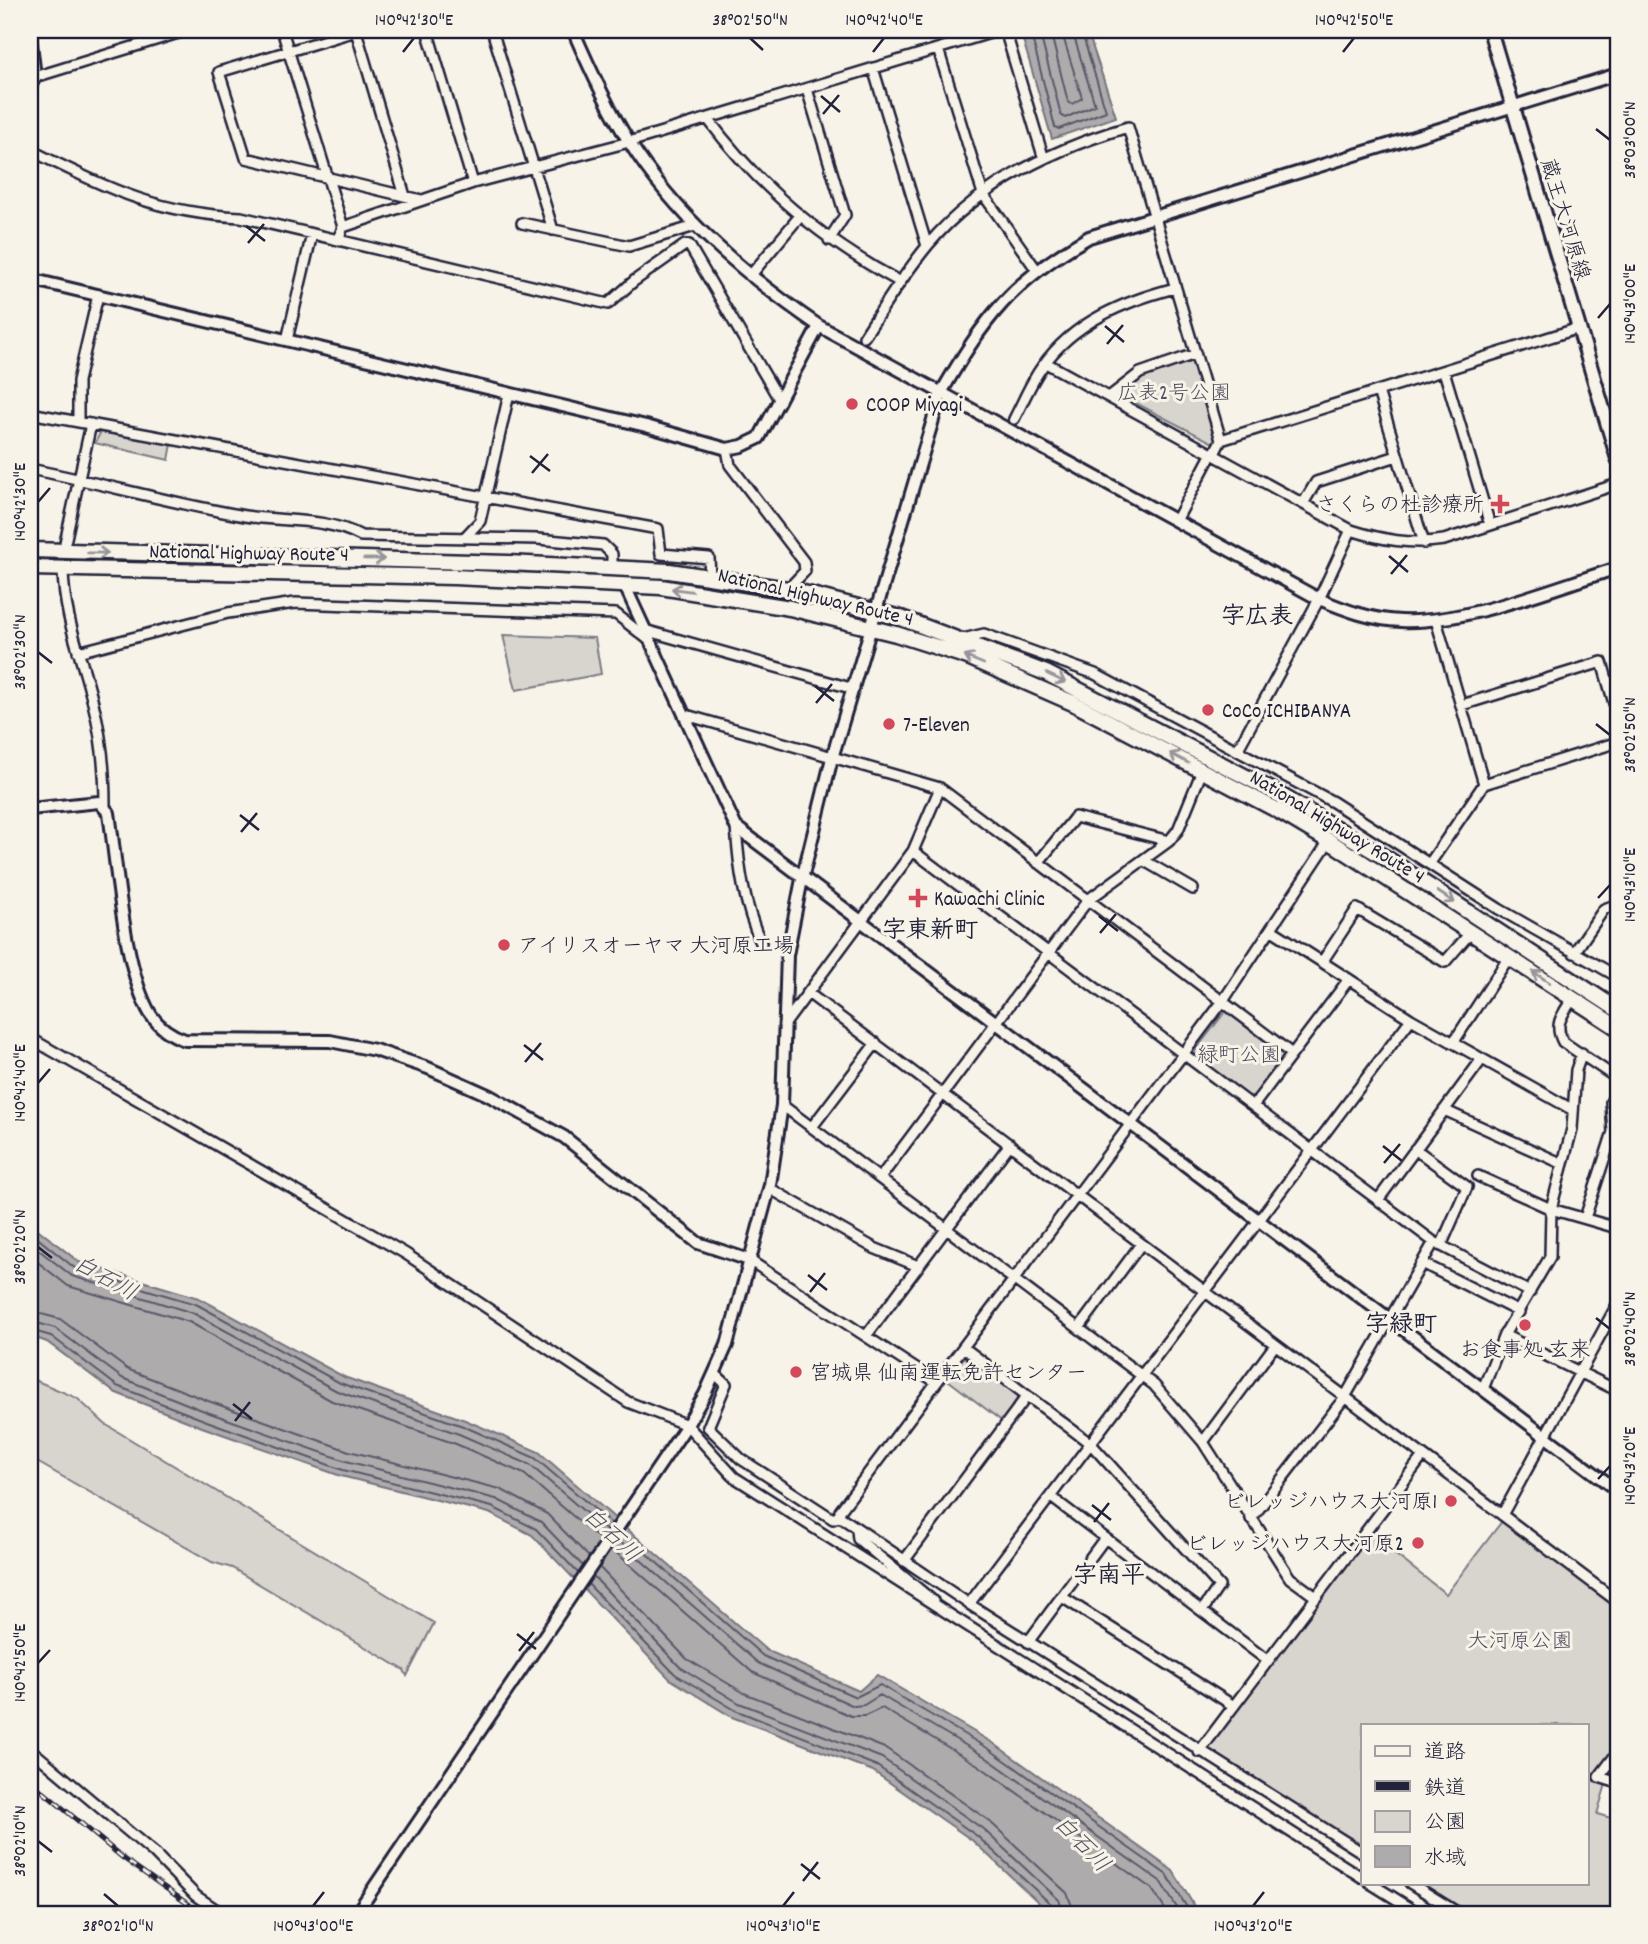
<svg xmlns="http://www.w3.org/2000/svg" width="1648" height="1944" font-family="Dekko,'Klee One',sans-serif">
<rect width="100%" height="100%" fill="#f7f3e8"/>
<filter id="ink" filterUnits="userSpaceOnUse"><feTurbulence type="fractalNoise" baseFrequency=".0143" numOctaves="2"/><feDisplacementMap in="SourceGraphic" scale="14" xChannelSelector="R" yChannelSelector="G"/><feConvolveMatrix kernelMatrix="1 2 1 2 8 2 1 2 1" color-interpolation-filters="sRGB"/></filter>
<g filter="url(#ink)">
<path fill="#d8d5cf" stroke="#7d7c85" stroke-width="2" d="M1194,359L1218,437L1213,443L1124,397L1126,386L1149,372Z
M101,431L172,444L169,460L95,443Z
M503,635L595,638L601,674L516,690Z
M1230,1010L1283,1051L1284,1057L1254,1095L1249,1097L1195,1056V1051L1225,1012Z
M964,1357L1018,1394L1019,1399L1003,1422L948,1380Z
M30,1378L77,1398L105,1424L434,1623L407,1676L404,1670L232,1568L212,1562L30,1458Z
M1503,1520L1618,1607V1744L1592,1779L1606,1784L1597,1814L1618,1820V1914H1468L1418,1883H1587V1725H1363V1848L1211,1752L1209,1748L1369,1534L1446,1594Z"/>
<path fill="#aeabad" stroke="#76747f" stroke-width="2" d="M1034,30H1087L1116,117L1052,139L1021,33Z
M30,1223L79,1262L199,1298L344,1377L465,1420L539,1452L766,1650L859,1691L877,1675L993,1743L1173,1871L1199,1914H1051L973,1841L873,1771L732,1717L670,1679L532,1535L489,1513L341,1476L202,1427L114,1392L47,1342L30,1336Z"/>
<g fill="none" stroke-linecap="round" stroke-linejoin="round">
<path stroke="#5a5969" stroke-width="2" d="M1030,30L1055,127L1059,129L1106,111L1081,30
M1039,30L1061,115L1065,118L1095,105L1072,30
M1050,30L1068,102L1072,104L1082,98L1061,30
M30,1232L76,1269L196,1304L340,1383L463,1426L535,1458L612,1524
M30,1243L72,1276L193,1313L337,1391L459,1434L530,1465L607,1531
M30,1256L68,1286L189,1322L332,1401L456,1444L524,1474L601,1540
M30,1311L60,1319L127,1369L211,1402L349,1451L500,1489L547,1514L589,1557
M30,1321L55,1328L122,1378L207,1412L346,1461L496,1499L541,1522L583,1566
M30,1330L51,1336L117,1386L204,1420L343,1470L492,1507L536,1529L578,1573
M623,1533L763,1656L856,1697L880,1685L989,1749L1167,1875L1191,1914
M618,1540L758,1663L854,1706L864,1705L880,1695L984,1756L1160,1881L1181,1914
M612,1549L752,1672L851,1716H865L882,1708L978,1765L1152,1889L1168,1914
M599,1567L687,1659L744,1693L887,1749L988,1820L1067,1893L1075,1914
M593,1576L680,1667L739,1703L882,1758L983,1829L1059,1900L1064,1914
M588,1584L675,1674L735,1710L877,1766L977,1836L1053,1906L1055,1914"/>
<g stroke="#22223b" stroke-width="14">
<path id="minor" d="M282,30L343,227L338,240
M359,30L219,72L246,158L421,200
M427,30L473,183
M492,30L553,230
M1005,30L1043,156
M356,31L405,196
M938,49L983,194L1036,269
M873,68L927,246
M35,77L188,30
M807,89L845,215L829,240
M708,119C760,189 824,241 900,282
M30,150C106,187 153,213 241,217L608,304L634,281L685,245H689L780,401
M522,223L629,246L695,226
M343,227L473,183L629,142L1000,30
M750,276L799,217
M864,337C884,306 904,274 928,245C979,184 1053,149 1128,127L1221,440
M287,340L312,234
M1046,363L1351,530C1382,540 1411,545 1444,540L1618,484
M1444,371L1490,525
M1378,391L1424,543
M1109,397L1140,373L1195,354
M30,413L658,529L661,554L709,558L710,576
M1014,419C1023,402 1031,382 1042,367C1073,322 1125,301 1175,288
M78,421V381L98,295
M727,449L730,465L804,562L805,571L788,589
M1214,454L1221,440L1579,328
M30,469C102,483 173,504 245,516C283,522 326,517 361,536L538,539L603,545L612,554V567
M1304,502L1316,482L1397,456
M1176,521L1212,453
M464,538L480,521L509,394
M63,552L91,424
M63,570C64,620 82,656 93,703C102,737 105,771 105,806
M1436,620L1484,784
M648,631L854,689
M963,639L984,634L1095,674L1333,802L1499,909L1618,977
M78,652L228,613L295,603L616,614L649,640
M1462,705L1602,662L1618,717
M686,715L940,788L1292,1054
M1238,749L1319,599L1351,530
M736,827C739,869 744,905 761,943
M1329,841L1223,1001L840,1511L839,1516L969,1604L1363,1853
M913,851L1434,1242L1530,1292
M1143,860L1193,889
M1038,863L1075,817L1169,841
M1430,863L1484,784L1618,742
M1272,930L1411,1019L1573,1110
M1574,953L1604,909L1618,904
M1322,962L1357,909L1445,962L1471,932
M808,993L1618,1602
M1573,998C1563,1014 1553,1024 1563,1042L1618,1079
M784,1025L913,851L940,788
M30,1038L406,1254L628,1402L687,1425L734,1477L1363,1878
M1453,1043L1509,957
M782,1105L1154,1385L1203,1442L1290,1578L1316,1597
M1253,1106L1349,979
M1444,1110L1563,1164
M812,1127L876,1043
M1415,1149L1467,1187L1441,1246
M1478,1176L1551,1209L1617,1228L1618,1225
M880,1178L1088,900L1169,841L1178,830L1202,771
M769,1188L874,1248L918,1266
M1378,1200L1482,1059
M1585,1218L1613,1132L1611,1102L1618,1090
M749,1260L936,1382
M1422,1263L1519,1312
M1079,1328L1141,1244
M1504,1335L1618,1391
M866,1336L1010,1144
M963,1347L1091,1444L1219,1586L1202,1611
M715,1374L726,1384L708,1427L741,1459L833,1519L839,1516
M1483,1389L1504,1335L1550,1257L1551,1209L1572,1129L1576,1070L1582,1053
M1203,1442L1275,1345
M1051,1497L1268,1661
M1502,1515L1618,1303
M1251,1519L1345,1397L1434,1242
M857,1530L858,1539L933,1601
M904,1561L1027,1396
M1062,1597L1234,1706
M969,1604L1411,1019
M1028,1642L1105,1538
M30,1749L154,1853L196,1896L223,1914
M1199,1752L1423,1456
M1618,1752L1599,1777L1618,1783
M1370,1883L1420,1914
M1410,1883L1460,1914"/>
</g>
<g stroke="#22223b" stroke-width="16">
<path id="tertiary" d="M573,30C589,67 606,105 628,140C675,216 746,276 819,326L1319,599C1345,610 1372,620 1401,621C1467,624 1554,587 1618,568
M30,35L35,77L30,86
M30,279L646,426L727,449L742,446L759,438L819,326
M624,584L736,827L1618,1491
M30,809L99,802L109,813C117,866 124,972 151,1015C160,1028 170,1035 185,1040L330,1041L375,1050L428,1068L488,1095L564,1137L698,1243L749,1260
M356,1914L687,1425L705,1394L727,1345L770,1185L782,1105L787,955L802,879L832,758L941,393C985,317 1012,281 1089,237L1618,74"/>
</g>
<g stroke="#22223b" stroke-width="18">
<path id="secondary" d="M1490,30L1618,459"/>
</g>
<g stroke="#22223b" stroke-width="19">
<path id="trunk" d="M30,550L508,563L669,571L788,589L901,618L1046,673L1275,792L1389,860L1618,1010
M30,568L454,577L661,587L790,608L896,634L968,657L1073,703L1277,810L1329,841L1618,1028"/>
</g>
<use href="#minor" stroke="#f7f3e8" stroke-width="9"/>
<use href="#tertiary" stroke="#f7f3e8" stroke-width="10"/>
<use href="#secondary" stroke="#f7f3e8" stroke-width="12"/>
<use href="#trunk" stroke="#f7f3e8" stroke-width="14"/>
<g stroke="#22223b" stroke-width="5">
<path id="rail" d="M30,1781L123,1858L202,1914"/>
</g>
<use href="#rail" stroke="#f7f3e8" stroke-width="2.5" stroke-dasharray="8" stroke-linecap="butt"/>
</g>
<defs><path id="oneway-shaft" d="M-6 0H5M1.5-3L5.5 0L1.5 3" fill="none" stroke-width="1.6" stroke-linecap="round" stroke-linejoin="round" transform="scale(1.75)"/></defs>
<g stroke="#97959a">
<use href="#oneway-shaft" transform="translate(98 553) rotate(1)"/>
<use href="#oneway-shaft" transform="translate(374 559) rotate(1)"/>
<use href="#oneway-shaft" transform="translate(682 590) rotate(-172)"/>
<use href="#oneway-shaft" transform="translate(974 660) rotate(-158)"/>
<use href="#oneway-shaft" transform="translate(1056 678) rotate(26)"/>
<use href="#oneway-shaft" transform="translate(1179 758) rotate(-152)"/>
<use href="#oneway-shaft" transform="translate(1446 897) rotate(33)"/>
<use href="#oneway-shaft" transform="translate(1541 977) rotate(-147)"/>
</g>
</g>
<path fill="none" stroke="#22223b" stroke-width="2.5" d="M750,38L763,50M403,52L414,38M873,52L884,38M1343,52L1354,38M821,96L840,112M823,114L839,95M1596,129L1610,140M246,226L265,241M248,243L264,224M1598,318L1610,304M1105,326L1124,342M1107,344L1123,325M530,456L550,471M532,473L548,454M38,502L50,488M1389,556L1408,572M1391,574L1407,555M38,652L52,663M815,686L834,701M816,703L832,684M1596,724L1610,735M240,815L259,830M241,832L257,813M1598,898L1610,885M1099,916L1118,931M1100,933L1116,914M524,1045L543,1060M525,1062L541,1043M38,1083L50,1069M1383,1146L1402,1161M1384,1163L1400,1144M38,1247L52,1258M808,1275L827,1290M810,1292L825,1273M1596,1318L1610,1329M233,1404L252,1419M235,1421L250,1402M1598,1479L1610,1466M1092,1505L1111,1520M1094,1522L1109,1503M517,1634L536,1649M519,1651L534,1632M38,1663L50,1650M38,1841L52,1852M801,1864L820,1879M803,1881L818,1862M104,1894L118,1906M313,1906L324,1892M783,1906L794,1892M1253,1906L1264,1892"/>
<g fill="#d1495b" stroke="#f7f3e8" stroke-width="2.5">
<circle cx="852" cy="404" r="7"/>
<path d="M1496.5 493.5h7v7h7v7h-7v7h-7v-7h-7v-7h7z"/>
<circle cx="1208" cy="710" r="7"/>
<circle cx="889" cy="724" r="7"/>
<path d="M914.5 887.5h7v7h7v7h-7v7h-7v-7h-7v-7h7z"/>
<circle cx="504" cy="945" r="7"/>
<circle cx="1525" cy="1325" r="7"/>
<circle cx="796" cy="1372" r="7"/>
<circle cx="1451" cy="1501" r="7"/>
<circle cx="1418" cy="1543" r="7"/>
</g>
<g text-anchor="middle" stroke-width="6" stroke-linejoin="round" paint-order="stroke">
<g font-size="21" fill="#22223b" stroke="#f7f3e8">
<text transform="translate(1566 219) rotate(73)" y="7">蔵王大河原線</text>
<text transform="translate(249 552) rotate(1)" y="7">National Highway Route 4</text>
<text transform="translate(816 596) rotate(13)" y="7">National Highway Route 4</text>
<text transform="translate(1338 826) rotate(31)" y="7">National Highway Route 4</text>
</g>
<g font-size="21" fill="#504f60" stroke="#f7f3e8">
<text x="1174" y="399">広表2号公園</text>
<text x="1239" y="1061">緑町公園</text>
<text x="1520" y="1647">大河原公園</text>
</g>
<g font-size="21" fill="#22223b" stroke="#f7f3e8" text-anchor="start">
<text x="866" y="411">COOP Miyagi</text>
<text x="1484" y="511" text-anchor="end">さくらの杜診療所</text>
<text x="1222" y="717">CoCo ICHIBANYA</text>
<text x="903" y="731">7-Eleven</text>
<text x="934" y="905">Kawachi Clinic</text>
<text x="518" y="952">アイリスオーヤマ 大河原工場</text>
<text x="1525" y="1356" text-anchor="middle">お食事処 玄来</text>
<text x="810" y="1379">宮城県 仙南運転免許センター</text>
<text x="1437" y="1508" text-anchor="end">ビレッジハウス大河原1</text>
<text x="1404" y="1550" text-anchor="end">ビレッジハウス大河原2</text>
</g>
<g font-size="23" font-style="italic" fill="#535263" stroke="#f7f3e8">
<text transform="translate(106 1277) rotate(29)" y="8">白石川</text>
<text transform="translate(613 1534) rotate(43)" y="8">白石川</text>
<text transform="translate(1083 1843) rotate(46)" y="8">白石川</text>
</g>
<g font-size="24" font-weight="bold" fill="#22223b" stroke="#f7f3e8">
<text x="1257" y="623">字広表</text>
<text x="930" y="937">字東新町</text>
<text x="1401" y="1331">字緑町</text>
<text x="1109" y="1582">字南平</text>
</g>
</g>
<rect width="1648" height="1944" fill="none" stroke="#f7f3e8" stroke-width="77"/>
<rect x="1361" y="1724" width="228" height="161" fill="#f7f3e8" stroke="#a29fa3" stroke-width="2"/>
<rect x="1375" y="1746" width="35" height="10" fill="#f7f3e8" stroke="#a29fa3" stroke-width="2"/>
<text x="1424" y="1758" font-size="21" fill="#22223b">道路</text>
<rect x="1375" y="1781" width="35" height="10" fill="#22223b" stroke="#a29fa3" stroke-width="2"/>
<text x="1424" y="1794" font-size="21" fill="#22223b">鉄道</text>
<rect x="1375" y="1811" width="35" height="21" fill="#d8d5cf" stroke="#a29fa3" stroke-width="2"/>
<text x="1424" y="1828" font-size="21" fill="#22223b">公園</text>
<rect x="1375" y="1846" width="35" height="21" fill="#aeabad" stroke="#a29fa3" stroke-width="2"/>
<text x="1424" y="1864" font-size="21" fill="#22223b">水域</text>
<rect x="38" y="38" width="1572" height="1868" fill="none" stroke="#22223b" stroke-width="2.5"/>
<g font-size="18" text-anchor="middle" fill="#22223b">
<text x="414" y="25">140°42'30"E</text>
<text x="750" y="25">38°02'50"N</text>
<text x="884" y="25">140°42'40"E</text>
<text x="1354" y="25">140°42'50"E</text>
<text transform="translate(1629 140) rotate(-90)" y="6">38°03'00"N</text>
<text transform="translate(1629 304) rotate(-90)" y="6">140°43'00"E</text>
<text transform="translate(19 502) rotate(-90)" y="6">140°42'30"E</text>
<text transform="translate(19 652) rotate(-90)" y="6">38°02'30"N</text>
<text transform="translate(1629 735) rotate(-90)" y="6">38°02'50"N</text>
<text transform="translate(1629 885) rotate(-90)" y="6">140°43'10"E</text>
<text transform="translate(19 1083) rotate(-90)" y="6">140°42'40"E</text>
<text transform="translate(19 1247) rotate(-90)" y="6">38°02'20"N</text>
<text transform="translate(1629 1329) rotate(-90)" y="6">38°02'40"N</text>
<text transform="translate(1629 1466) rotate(-90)" y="6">140°43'20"E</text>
<text transform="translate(19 1663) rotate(-90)" y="6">140°42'50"E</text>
<text transform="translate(19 1841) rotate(-90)" y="6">38°02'10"N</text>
<text x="118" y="1931">38°02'10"N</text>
<text x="313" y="1931">140°43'00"E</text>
<text x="783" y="1931">140°43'10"E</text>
<text x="1253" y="1931">140°43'20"E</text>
</g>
</svg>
